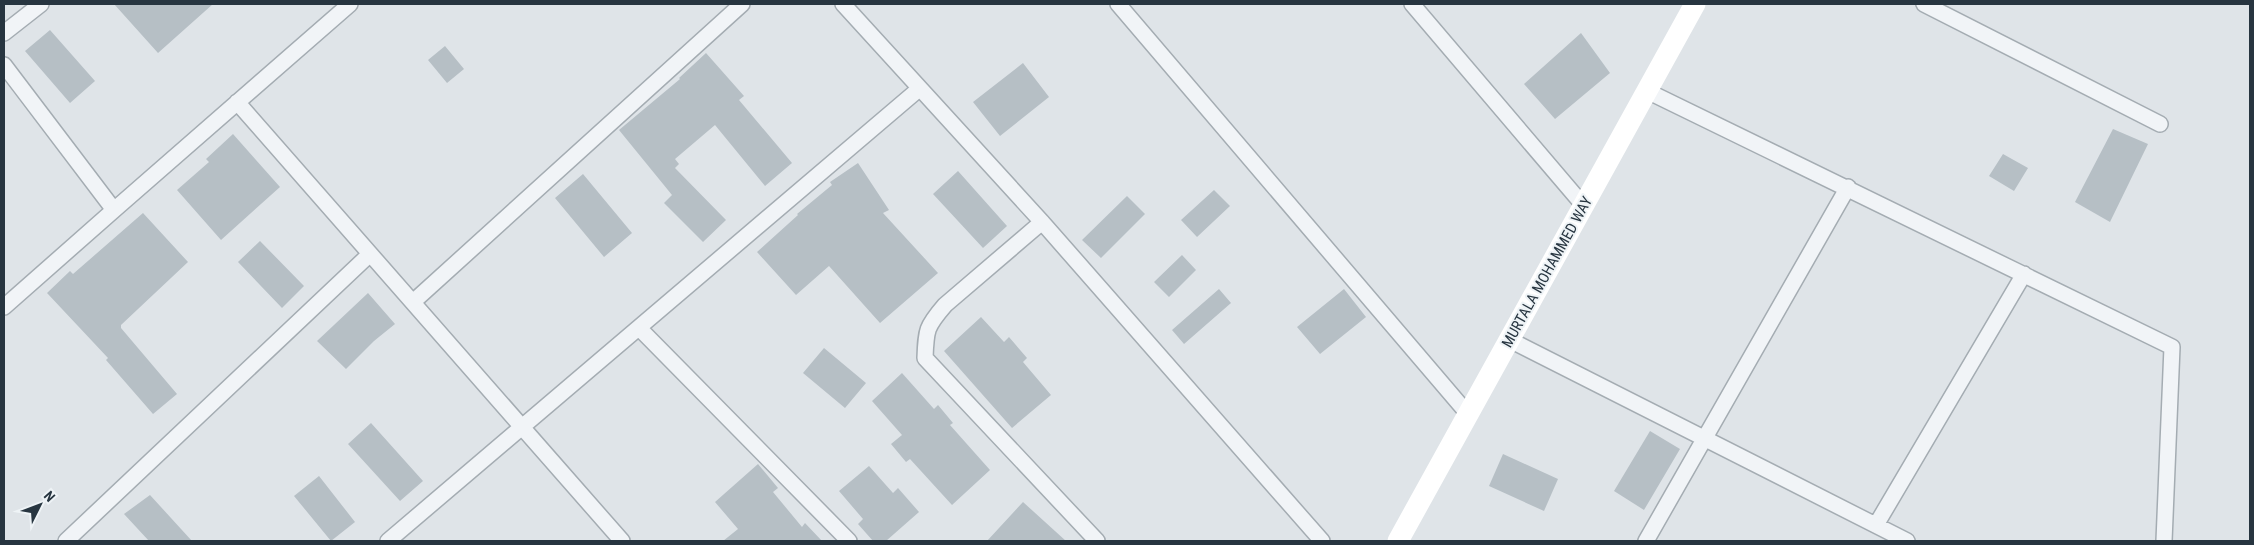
<svg xmlns="http://www.w3.org/2000/svg" width="2254" height="545" font-family="'Roboto Condensed',sans-serif">
<rect width="100%" height="100%" fill="#dfe4e8"/>
<path fill="#b6bfc5" d="M114,4H213L158,53Z
M50,30L95,81L70,103L25,51Z
M1581,33L1610,73L1555,119L1524,84Z
M445,46L464,69L447,83L428,60Z
M706,53L744,96L739,100L792,163L765,186L715,125L675,159L679,164L675,168L726,220L703,242L664,203L672,195L619,130L680,79L679,78Z
M1023,63L1049,97L1000,136L973,102Z
M2113,129L2148,144L2110,222L2075,202Z
M233,134L280,187L221,240L177,190L209,162L206,159Z
M2003,154L2028,168L2014,191L1989,176Z
M858,163L889,210L883,213L938,273L880,323L829,266L796,295L757,252L798,215L797,214L832,185L830,182Z
M958,171L1007,226L983,248L933,194Z
M583,174L632,233L604,257L555,198Z
M1214,190L1230,206L1197,237L1181,220Z
M1127,196L1145,214L1101,258L1082,240Z
M143,213L188,262L121,325V328L177,394L153,414L106,360L108,358L47,293L70,271L73,274Z
M260,241L304,286L282,308L238,262Z
M1182,255L1196,270L1169,297L1154,282Z
M1219,289L1231,303L1184,344L1172,330Z
M1344,289L1366,317L1320,354L1297,327Z
M368,293L395,324L374,341L346,369L317,341Z
M981,317L1004,342L1009,337L1027,358L1023,362L1051,395L1012,428L944,351Z
M824,348L866,383L845,408L803,373Z
M902,373L934,409L938,405L953,423L950,425L990,470L952,505L910,459L906,462L891,444L902,435L872,401Z
M371,423L423,481L400,501L348,444Z
M1650,431L1680,449L1644,510L1614,491Z
M1503,454L1558,479L1544,511L1489,486Z
M758,464L778,488L773,492L802,527L805,523L822,541H723L738,529L715,502Z
M869,466L893,493L898,488L919,512L886,541H873L858,524L863,519L839,491Z
M319,476L355,522L331,541L294,496Z
M150,495L192,541H149L124,514Z
M1023,502L1066,541H987Z"/>
<g fill="none" stroke-linecap="round" stroke-linejoin="round">
<g stroke="#a4acb2" stroke-width="18">
<path id="street" d="M843,4L1042,222L1322,541
M1118,4L1468,414
M1412,4L1584,206
M1924,4L2160,124
M4,33L41,4
M4,65L114,210L4,307
M1647,91L2172,347L2164,541
M237,102L622,541
M114,210L350,4
M1042,222L945,305C926,327 926,330 925,358L1097,541
M413,302L742,4
M640,329L849,541
M1510,340L1907,541
M1876,525L2024,274
M66,541L370,254
M388,541L919,89
M1646,541L1848,187"/>
</g>
<use href="#street" stroke="#f1f4f7" stroke-width="15"/>
<path stroke="#fff" stroke-width="21" d="M1398,541L1695,4"/>
</g>
<g text-anchor="middle" stroke-width="4" stroke-linejoin="round" paint-order="stroke">
<g font-size="15" fill="#273540" stroke="#eef3f6">
<text transform="translate(1547 272) rotate(-61)" y="5">MURTALA MOHAMMED WAY</text>
</g>
</g>
<rect width="2254" height="545" fill="none" stroke="#273540" stroke-width="10"/>
<g transform="translate(40 505) rotate(48)" stroke="#eef3f6" stroke-width="4" paint-order="stroke">
<path d="M0-4L9 19L0 12L-9 19Z" fill="#273540"/>
<text y="-8" font-size="14" font-weight="bold" text-anchor="middle" fill="#273540">N</text>
</g>
</svg>
